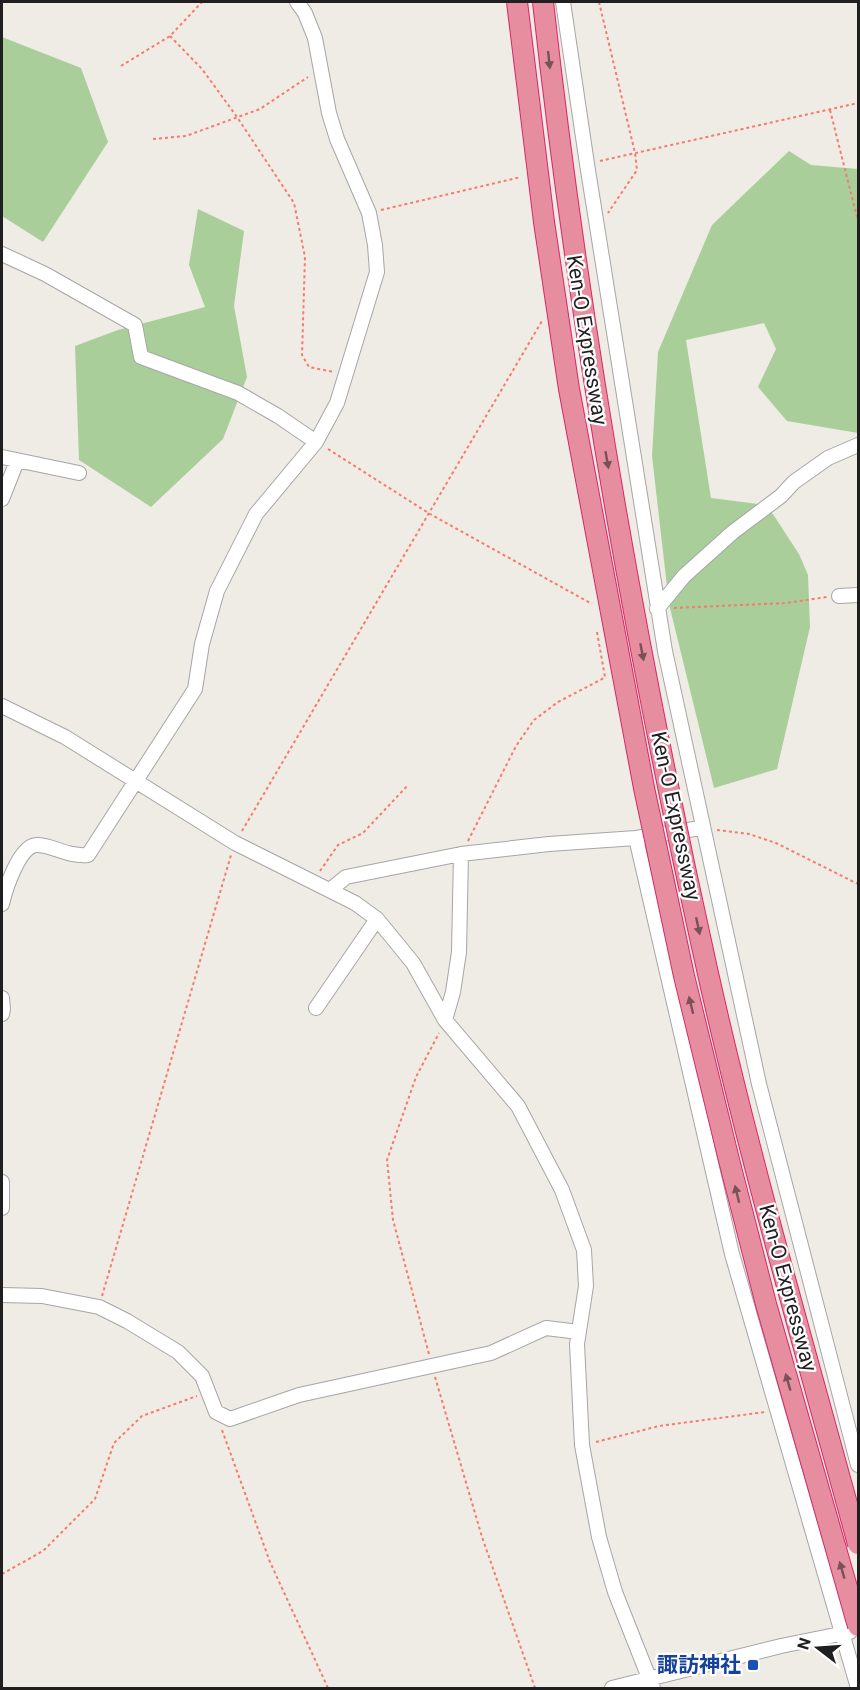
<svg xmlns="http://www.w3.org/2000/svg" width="860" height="1690" font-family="Roboto,'Noto Sans JP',sans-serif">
<rect width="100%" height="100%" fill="#efece5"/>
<path fill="#aace9a" d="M2,37L81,68L108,142L43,242L2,216Z
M789,151L811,165L858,169V433L787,421L758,387L776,349L764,323L686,340L711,498L767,505L799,554L808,575L810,627L777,769L714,788L669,604L652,456L658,352L712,225Z
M198,209L244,231L234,306L247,377L223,439L151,507L79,460L75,346L118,330L205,307L189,265Z"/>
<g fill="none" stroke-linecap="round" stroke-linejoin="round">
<g stroke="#a6a6a6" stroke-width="16">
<path id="minor" d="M563,2L587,164L665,651L759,1084L858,1465
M2,254L45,274L135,325L141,357L238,393L278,416L316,442
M2,457L79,473
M2,499L17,461
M839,596L858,595
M657,609L684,576L733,532L781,496L794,482L828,458L858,445
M2,706L65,737L235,843L355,903L377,919L413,963L445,1020L518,1106L562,1190L584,1250L586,1286L577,1344L582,1445L599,1537L615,1592L653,1688
M636,838L732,1254L858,1688
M330,890L346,877L461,854L549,844L636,838L701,828
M2,904C5,891 19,845 37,845C53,845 67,857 88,855L195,689L202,644L217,591L256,514L316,442L337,403L377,272L375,245L369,213L337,139L329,113L315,38L305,13L297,2
M2,998L3,1009L2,1014
M316,1008L377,919
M445,1020L453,992L459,952L461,854
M2,1182V1208
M2,1295L42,1296L99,1307L127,1321L178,1352L202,1376L216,1412L230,1419L299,1395L491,1353L546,1328L579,1332
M612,1688L781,1646L850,1632"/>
</g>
<path stroke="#f8796d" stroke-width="2" stroke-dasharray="3 3" stroke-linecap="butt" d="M599,2L635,153L637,170L608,213
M170,36L202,69L237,117L294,203L305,257L302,355L309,367L334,372
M121,66L170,36L202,2
M830,110L858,221
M153,139L186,136L260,109L308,77
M600,161L858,103
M381,210L521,177
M328,449L430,514L592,604
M674,608L786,603L827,597
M597,632L605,677
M717,830L749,834L776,843L858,884
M242,831L542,321
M468,841L516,746L534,720L558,702L606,677
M320,871L338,845L363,833L408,785
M102,1296L231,855
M429,1354L393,1220L387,1160L416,1077L439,1033
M435,1377L482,1537L535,1688
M222,1430L270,1562L328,1688
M596,1442L659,1426L765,1412
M2,1574L43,1551L95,1499L114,1443L142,1416L197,1396"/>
<use href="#minor" stroke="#fff" stroke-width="14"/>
<g stroke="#d92767" stroke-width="22" stroke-linecap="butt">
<path id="highway-bridge" d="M517,2L544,222L569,389L644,788L684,976L730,1164L766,1304L858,1626
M543,2C579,327 636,650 707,969C750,1162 806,1353 858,1544"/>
</g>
<use href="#highway-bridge" stroke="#e68ea0" stroke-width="20"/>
</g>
<defs><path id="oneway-solid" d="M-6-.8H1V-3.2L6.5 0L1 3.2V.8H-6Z" transform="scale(1.5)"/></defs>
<g fill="#795159">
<use href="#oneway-solid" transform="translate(549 60) rotate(84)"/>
<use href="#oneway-solid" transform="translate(607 460) rotate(80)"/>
<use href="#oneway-solid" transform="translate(642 652) rotate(79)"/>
<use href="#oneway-solid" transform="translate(698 926) rotate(78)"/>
<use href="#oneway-solid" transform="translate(691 1005) rotate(-104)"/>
<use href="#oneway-solid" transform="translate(737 1194) rotate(-104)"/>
<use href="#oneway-solid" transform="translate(788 1382) rotate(-106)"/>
<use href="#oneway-solid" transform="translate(842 1570) rotate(-106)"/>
</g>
<rect fill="#1a4fb4" stroke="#fff" stroke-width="2" x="747" y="1659" width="12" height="12" rx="3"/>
<g text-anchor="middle" stroke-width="4.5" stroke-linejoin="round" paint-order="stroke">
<g font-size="21" fill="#1f1f1f" stroke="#fff">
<text transform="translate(587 340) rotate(81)" y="7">Ken-O Expressway</text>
<text transform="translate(676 816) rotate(78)" y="7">Ken-O Expressway</text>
<text transform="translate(788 1288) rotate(75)" y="7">Ken-O Expressway</text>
</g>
<g font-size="21" font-weight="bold" fill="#164399" stroke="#fff" text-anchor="end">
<text x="741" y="1672">諏訪神社</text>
</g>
</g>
<rect width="860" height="1690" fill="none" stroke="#1f1f1f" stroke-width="6"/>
<g transform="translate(818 1648) rotate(287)" stroke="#ffffff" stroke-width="4.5" paint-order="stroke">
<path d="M0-4.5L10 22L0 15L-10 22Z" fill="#1f1f1f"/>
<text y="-9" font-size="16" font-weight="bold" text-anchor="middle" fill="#1f1f1f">N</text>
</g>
</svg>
